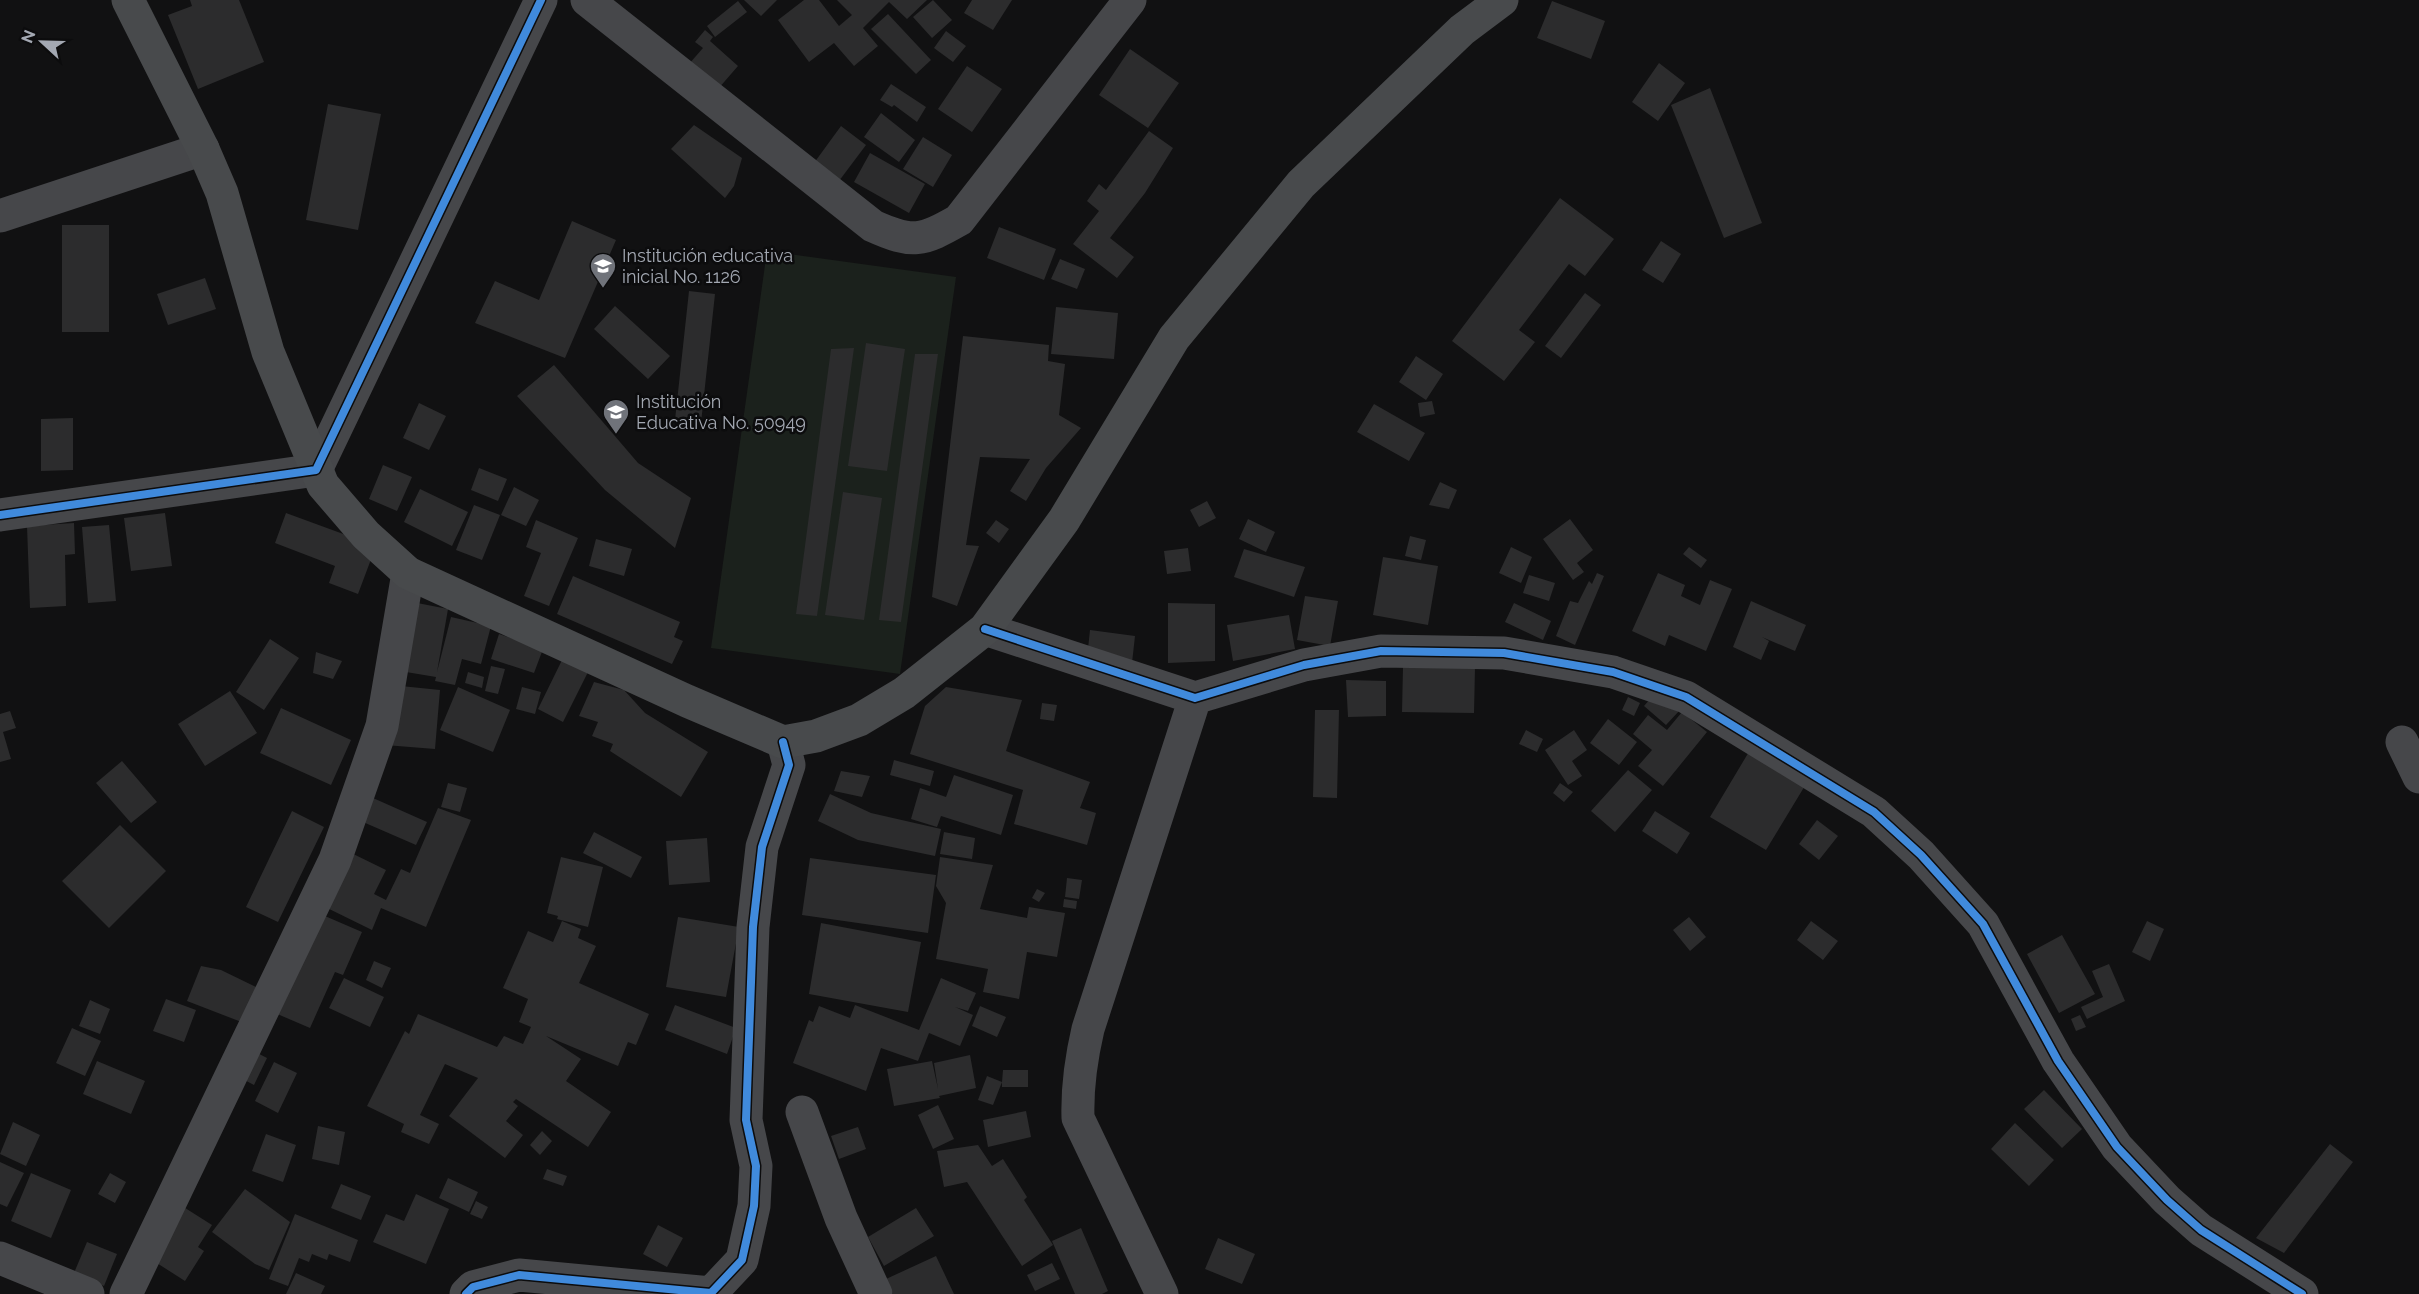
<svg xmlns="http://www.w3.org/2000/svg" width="2419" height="1294" font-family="Raleway,sans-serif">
<rect width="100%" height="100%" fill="#111112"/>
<path fill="#1b211c" d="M767,251L956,277L900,674L711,648Z"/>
<path fill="#2c2c2d" d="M190,0H239L264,62L198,89L168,15L192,6Z
M744,0H777L761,16Z
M804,0H819L839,26L852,15L837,0H927L907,19L889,2L863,28L878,46L854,66L834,43L809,62L778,20Z
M933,0L952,20L932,38L913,17Z
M972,0H1012L993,30L964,13Z
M738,1L747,12L715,37L707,26Z
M1552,1L1605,21L1591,59L1537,38Z
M888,14L931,60L916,74L871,29Z
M705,30L713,37L710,41L738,66L718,89L689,64L703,48L695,42Z
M946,31L966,46L953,62L934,48Z
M1130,49L1179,83L1148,128L1099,95Z
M1659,63L1685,83L1658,121L1632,102Z
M967,66L1002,89L972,132L938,109Z
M891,84L926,107L917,122L894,105L892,107L880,100Z
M1710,88L1762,223L1724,238L1671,105Z
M328,104L381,114L358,230L306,220Z
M881,113L915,140L899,162L864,137Z
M694,125L742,158L734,186L725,198L671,149Z
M841,126L866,145L839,181L814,163Z
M1149,131L1173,148L1145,193L1110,238L1134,257L1117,278L1073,244L1099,211L1087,201L1099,184L1106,190Z
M923,137L952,155L933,187L903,169Z
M870,153L925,184L909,213L854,182Z
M1560,198L1614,239L1585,276L1569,264L1519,330L1535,342L1504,381L1452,341Z
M572,221L616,240L565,358L475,323L495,281L539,300Z
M62,225H109V332H62Z
M999,227L1056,249L1044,280L987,258Z
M1661,241L1681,254L1663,283L1642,270Z
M1060,259L1085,269L1077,289L1051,279Z
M205,278L216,309L168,325L157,294Z
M689,291L715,294L701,423L675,420Z
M1585,293L1601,305L1561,358L1545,346Z
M615,306L670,356L648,379L594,329Z
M1056,307L1118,313L1114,359L1051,354Z
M963,336L1049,345L1048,361L1065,364L1059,415L1081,428L1046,468L1026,501L1010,491L1030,459L980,457L966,545L979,546L957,606L932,597Z
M866,343L905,349L887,471L848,466Z
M854,348L817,616L796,614L831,349Z
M915,354H938L901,622L879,620Z
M1416,356L1443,374L1426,400L1399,382Z
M554,365L638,463L691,498L675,548L605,490L517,396Z
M1432,401L1435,414L1420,417L1418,403Z
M419,403L446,416L429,450L403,438Z
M1374,404L1425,433L1409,461L1357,432Z
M73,418V470L41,471V419Z
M383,465L412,477L397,511L369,499Z
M479,468L507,479L498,501L471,490Z
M1440,482L1457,490L1449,509L1429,505Z
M514,487L539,500L526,526L501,515Z
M420,489L468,512L452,546L404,522Z
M843,492L882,498L864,620L825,615Z
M1207,501L1216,518L1199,527L1190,510Z
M474,505L500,515L482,560L456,550Z
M165,513L172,566L131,571L124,518Z
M286,513L376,546L358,594L329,583L335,566L275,543Z
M1248,519L1275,532L1266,552L1239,539Z
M1570,519L1593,550L1577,563L1584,572L1573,580L1543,539Z
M536,520L578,538L549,606L524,596L541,553L526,547Z
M996,520L1009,529L999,543L986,533Z
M74,523L75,554L65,555L66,606L30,608L27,526Z
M109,525L116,601L88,603L82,527Z
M1410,536L1426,540L1421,560L1405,556Z
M596,539L632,549L624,576L589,566Z
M1511,547L1532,557L1521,583L1499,573Z
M1689,547L1707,560L1701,568L1683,554Z
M1188,548L1191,571L1167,574L1164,551Z
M1244,549L1305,567L1294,597L1234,577Z
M1383,557L1438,566L1428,625L1373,615Z
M1597,573L1604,576L1575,645L1556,636L1570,601L1578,603L1589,581L1592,584Z
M1658,573L1685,585L1681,596L1700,605L1710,580L1732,589L1706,651L1669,635L1665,646L1632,631Z
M1529,575L1555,583L1549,601L1523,593Z
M573,576L680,622L674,637L683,641L672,664L557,614Z
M1305,596L1338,601L1330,646L1297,640Z
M407,601L448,609L437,672L451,617L491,626L481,664L462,659L455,685L435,681L436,677L394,670Z
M1751,601L1806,625L1795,651L1762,637L1769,641L1761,660L1733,647Z
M1168,603L1215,604V661L1168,663Z
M1514,603L1551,621L1543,640L1505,622Z
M1289,615L1295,649L1233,661L1227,625Z
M1090,630L1135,636L1132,663L1087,658Z
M499,634L543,649L534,673L491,659Z
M270,639L299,658L264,710L236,692Z
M316,652L342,661L333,679L313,673Z
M563,658L589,670L563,722L538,709Z
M491,666L505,669L498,694L485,691Z
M1403,667L1475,668L1474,713L1402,712Z
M468,672L484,677L482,688L465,683Z
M1346,680L1386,681V716L1348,717Z
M594,682L624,690L645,713L708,752L681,797L610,751L613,744L592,736L598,722L579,716Z
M391,685L440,690L435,749L385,745Z
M458,687L510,710L493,752L440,730Z
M522,687L541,692L535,714L516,709Z
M946,687L1022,700L1006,751L1090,782L1080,808L1096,813L1087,845L1014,824L1023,790L910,754L925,706Z
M230,691L257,733L205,766L178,724Z
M1657,691L1680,710L1666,725L1644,706Z
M1628,697L1640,703L1634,716L1622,710Z
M1042,703L1057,705L1054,721L1040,719Z
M281,708L351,740L331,785L260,753Z
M1315,710H1339L1337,798L1313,797Z
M10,711L16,728L3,732L11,759L0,762V714Z
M1682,712L1707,732L1663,786L1638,766L1652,750L1633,734L1648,715L1667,730Z
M1608,719L1637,742L1619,765L1590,743Z
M1526,730L1543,739L1537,752L1519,744Z
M1574,730L1587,750L1572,761L1582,776L1568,785L1545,750Z
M1750,750L1806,784L1766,850L1710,817Z
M894,760L934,771L930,786L890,775Z
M122,761L157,802L131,823L96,783Z
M1628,770L1652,790L1615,832L1591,811Z
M841,771L870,776L862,797L834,791Z
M954,775L1013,795L1001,835L941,816L937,827L911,819L920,788L946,797Z
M448,783L467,788L460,812L441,807Z
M1560,783L1573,792L1564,802L1553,793Z
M830,794L871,813L941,829L935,856L858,840L818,821Z
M373,798L427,822L416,845L363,822Z
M438,808L471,820L426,927L381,908L372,930L317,903L343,849L386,870L374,894L386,900L401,869L410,873Z
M292,811L324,827L278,922L246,907Z
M1655,811L1690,833L1677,854L1642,831Z
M1817,820L1838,836L1819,860L1799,844Z
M120,825L166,871L109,928L62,881Z
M594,832L642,857L631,878L583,853Z
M944,832L975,838L972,859L940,854Z
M707,838L710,882L669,885L666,841Z
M561,857L603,867L588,927L557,919L558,916L547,913Z
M940,857L993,865L980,909L1027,918L1029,907L1065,913L1057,957L1027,952L1019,999L983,992L988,969L936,959L946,903L936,886Z
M810,858L936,875L928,933L802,915Z
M1067,878L1082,880L1079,899L1065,897Z
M1037,889L1045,893L1039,902L1032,898Z
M1064,899L1077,901L1076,909L1063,907Z
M318,913L362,932L343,975L335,972L310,1028L275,1013Z
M678,917L739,927L726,997L666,987Z
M1689,917L1706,937L1690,951L1673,930Z
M562,921L581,929L578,938L596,946L579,983L649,1014L636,1045L628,1042L618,1066L546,1036L581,1059L566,1081L611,1112L588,1147L516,1099L513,1102L518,1106L506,1121L523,1135L505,1158L449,1116L478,1078L445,1064L420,1115L439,1124L429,1144L401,1132L404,1124L367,1106L405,1031L409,1034L418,1014L497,1047L504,1036L523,1044L531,1027L519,1022L528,999L503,988L528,931L553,942Z
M1811,921L1838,941L1823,960L1797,940Z
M2147,921L2164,929L2150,961L2132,952Z
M821,923L921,942L908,1012L809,994Z
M2062,935L2095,994L2059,1013L2027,954Z
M374,961L391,968L382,988L366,980Z
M2109,964L2125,1001L2087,1019L2081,1007L2103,997L2092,971Z
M201,966L221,970L258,988L244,1023L187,1001Z
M344,978L384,997L370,1027L329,1008Z
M941,978L976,993L968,1011L955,1007L973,1015L960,1046L929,1033L918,1061L881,1048L866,1091L793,1063L809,1020L813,1022L819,1006L850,1018L855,1005L919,1030Z
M166,999L196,1010L184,1042L153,1031Z
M90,1000L110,1009L100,1034L79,1026Z
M675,1005L736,1028L727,1054L665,1030Z
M980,1006L1006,1017L997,1037L972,1026Z
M2080,1015L2086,1027L2076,1031L2071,1019Z
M72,1028L101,1041L85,1076L56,1063Z
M246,1047L267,1058L254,1085L233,1074Z
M970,1055L976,1088L939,1096L940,1098L894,1106L887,1069L932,1061L938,1089L934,1063Z
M97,1061L145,1081L131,1114L83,1094Z
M274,1062L297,1073L278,1113L255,1101Z
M1003,1070H1028V1087H1002V1082L993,1105L978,1100L987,1076L1002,1082Z
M2044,1090L2082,1129L2062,1148L2024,1109Z
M938,1105L954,1139L933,1149L918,1115Z
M1026,1111L1031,1137L988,1147L983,1120Z
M13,1122L40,1135L26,1166L0,1154Z
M2015,1123L2054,1160L2029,1186L1991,1149Z
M318,1126L345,1132L339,1165L312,1159Z
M858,1127L866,1149L839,1159L831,1136Z
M542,1131L552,1141L540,1155L530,1145Z
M266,1134L296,1145L283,1182L252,1171Z
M2330,1144L2353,1162L2284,1253L2256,1238Z
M978,1145L992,1166L1003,1159L1027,1197L1024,1200L1053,1245L1022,1266L967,1182L944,1187L937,1151Z
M0,1162L24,1173L7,1207L0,1204Z
M547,1169L567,1176L563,1186L543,1179Z
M31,1173L71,1190L51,1238L11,1221Z
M110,1173L126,1182L115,1203L98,1194Z
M448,1178L478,1192L469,1212L439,1198Z
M341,1184L371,1196L361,1220L331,1208Z
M245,1189L290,1222L269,1270L255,1264L212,1232Z
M416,1194L449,1209L426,1264L373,1242L386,1214L404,1221Z
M476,1201L488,1207L482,1219L470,1214Z
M182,1206L212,1225L198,1247L204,1251L185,1281L149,1258Z
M916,1208L934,1236L884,1266L868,1237Z
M295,1214L358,1240L350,1262L329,1254L327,1260L312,1254L309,1262L299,1258L288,1286L269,1279Z
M658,1225L683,1238L667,1267L643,1254Z
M1081,1228L1108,1291L1102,1294H1075L1052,1241Z
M1218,1238L1255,1254L1242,1284L1205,1269Z
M87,1242L117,1254L104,1286L74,1273Z
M936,1256L954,1294H893L886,1279Z
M1052,1263L1060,1279L1035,1291L1027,1275Z
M296,1273L325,1286L321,1294H286Z"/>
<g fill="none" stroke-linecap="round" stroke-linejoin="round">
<path stroke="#46474a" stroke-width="33" d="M587,0L873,226C913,244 922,241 959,220L1130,0
M0,216L203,149
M0,515L316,470L541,0
M985,629L1195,698L1304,665L1381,651L1504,653L1613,672L1686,697L1874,812L1921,855L1983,924L2058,1061L2117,1147L2167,1200L2201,1230L2302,1294
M2402,742L2419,777
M802,1112L841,1218L876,1294
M0,1258L88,1294
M126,1294L335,860L382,726L408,573
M466,1294L473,1287L519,1275L711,1293L742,1260L754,1206L756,1166L746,1120L753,927L762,847L789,765L783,742
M1162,1294L1078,1118C1077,1087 1081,1059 1088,1029L1195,698"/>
<path stroke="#484a4c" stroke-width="33" d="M128,0L203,149L222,193L268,352L323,485L366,535L408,573L687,701L783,742L816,736L859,720L904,693L985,629L1064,520L1174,338L1301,184L1462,30L1502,0"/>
<g stroke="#0c0c0d" stroke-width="11">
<path id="cycleway" d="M0,515L316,470L541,0
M985,629L1195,698L1304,665L1381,651L1504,653L1613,672L1686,697L1874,812L1921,855L1983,924L2058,1061L2117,1147L2167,1200L2201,1230L2302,1294
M466,1294L473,1287L519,1275L711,1293L742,1260L754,1206L756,1166L746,1120L753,927L762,847L789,765L783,742"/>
</g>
<use href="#cycleway" stroke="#408adc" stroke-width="8"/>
</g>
<defs>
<g id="school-pin" transform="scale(1.35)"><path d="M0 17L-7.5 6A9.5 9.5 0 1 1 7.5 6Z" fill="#70737a" stroke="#0c0c0d"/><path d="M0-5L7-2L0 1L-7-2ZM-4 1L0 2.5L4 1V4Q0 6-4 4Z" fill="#fff"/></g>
</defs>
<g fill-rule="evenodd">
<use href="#school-pin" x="603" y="266"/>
<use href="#school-pin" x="616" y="412"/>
</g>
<g text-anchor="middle" stroke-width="5" stroke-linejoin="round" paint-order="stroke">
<g font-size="18" fill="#a3a8b2" stroke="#0c0c0d" text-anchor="start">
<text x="622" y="262">Institución educativa<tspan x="622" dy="21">inicial No. 1126</tspan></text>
<text x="636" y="408">Institución<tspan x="636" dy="21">Educativa No. 50949</tspan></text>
</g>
</g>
<g transform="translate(42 42) rotate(292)" stroke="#0c0c0d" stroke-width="4.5" paint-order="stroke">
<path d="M0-4.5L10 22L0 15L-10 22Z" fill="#a3a8b2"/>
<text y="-9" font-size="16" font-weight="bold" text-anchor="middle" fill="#a3a8b2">N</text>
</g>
</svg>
